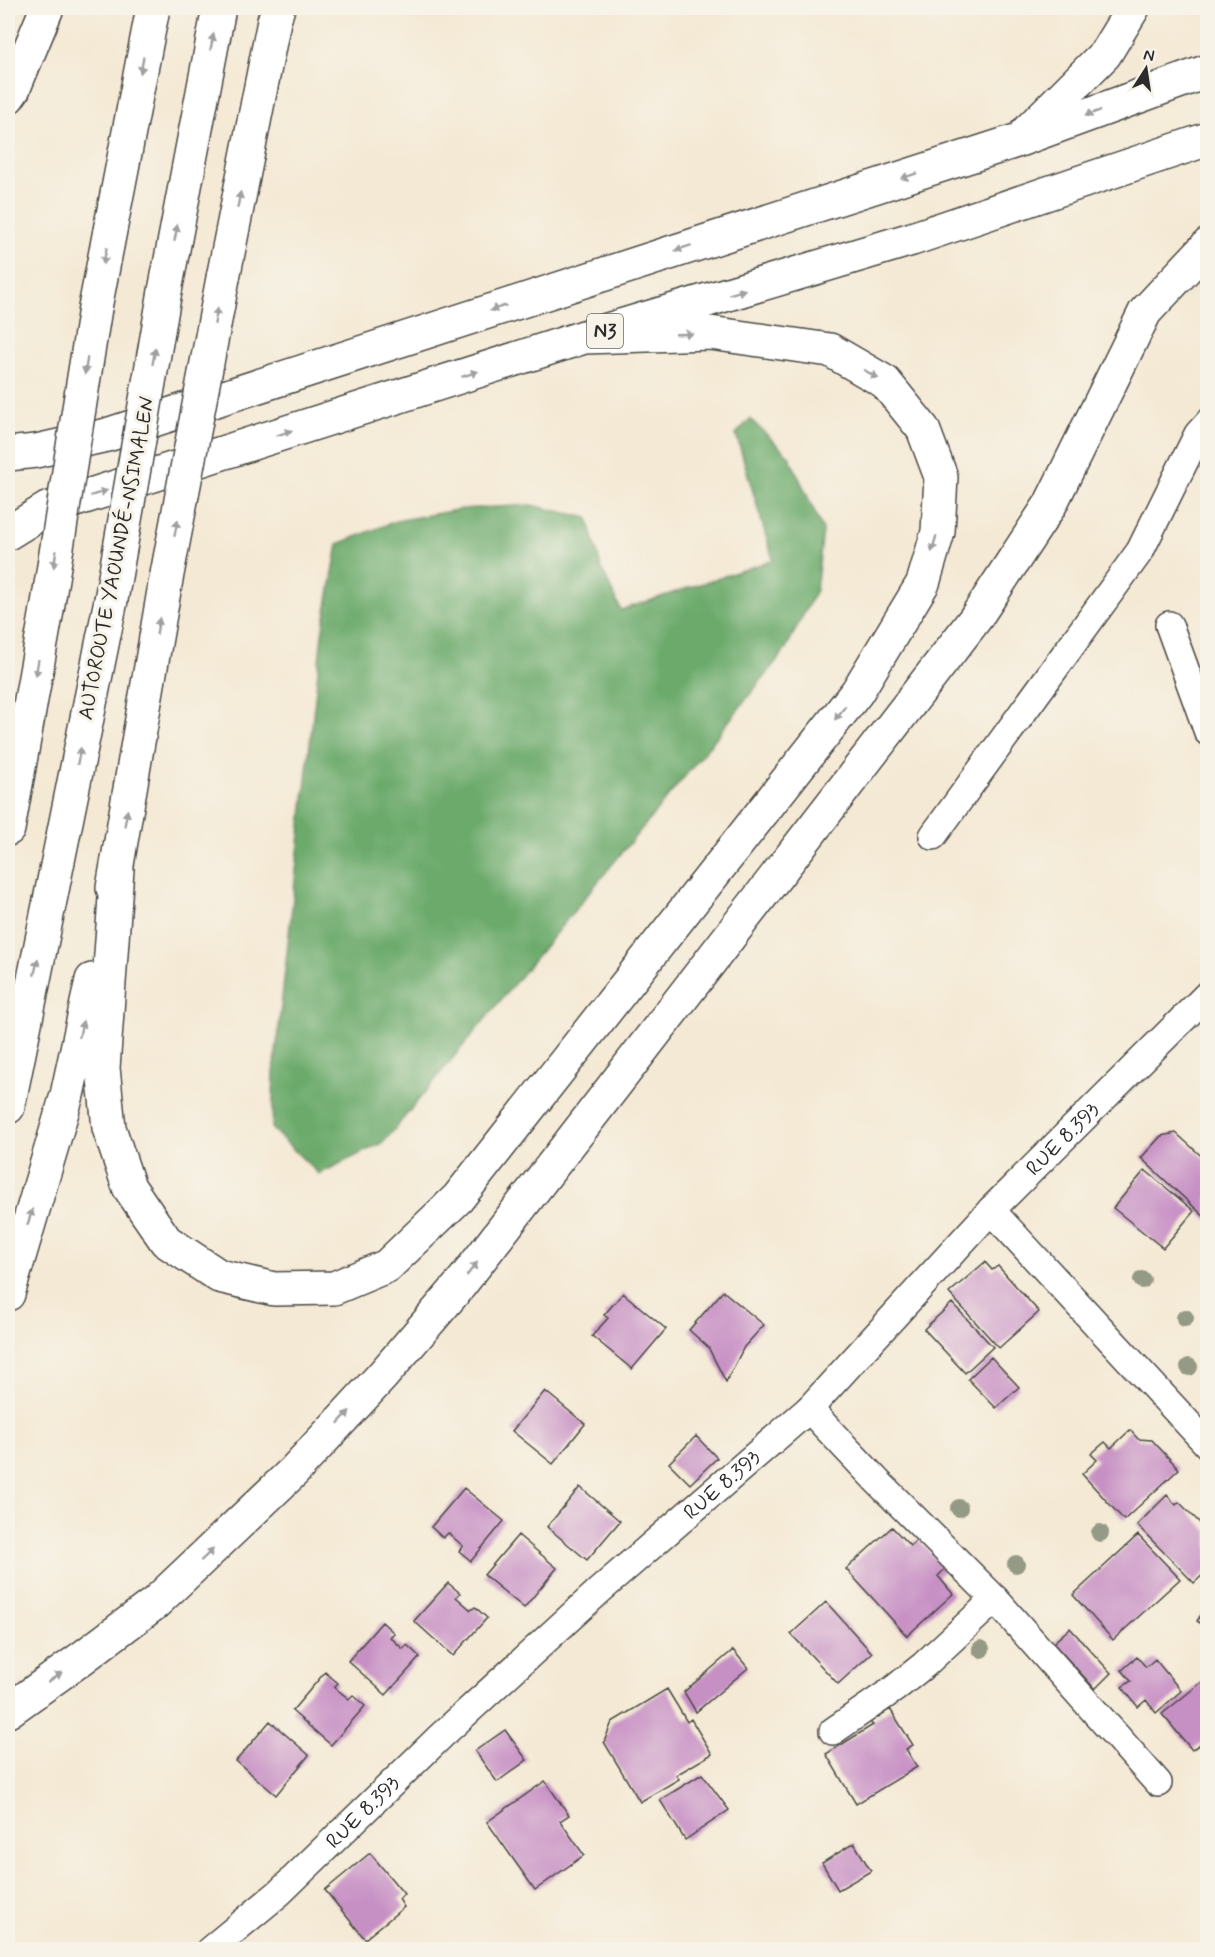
<svg xmlns="http://www.w3.org/2000/svg" width="1215" height="1957" font-family="Mynerve,sans-serif">
<rect width="100%" height="100%" fill="#f7f3e8"/>
<filter id="ink" filterUnits="userSpaceOnUse"><feTurbulence type="fractalNoise" baseFrequency=".0167" numOctaves="2"/><feDisplacementMap in="SourceGraphic" scale="12" xChannelSelector="R" yChannelSelector="G"/><feConvolveMatrix kernelMatrix="1 2 1 2 8 2 1 2 1" color-interpolation-filters="sRGB"/></filter>
<filter id="wash" filterUnits="userSpaceOnUse"><feTurbulence type="fractalNoise" baseFrequency=".008" numOctaves="4" result="noise"/><feDisplacementMap in="SourceGraphic" scale="24" xChannelSelector="R" yChannelSelector="G"/><feGaussianBlur stdDeviation="1.35" result="paint"/><feColorMatrix in="noise" values="0 0 0 0 0 0 0 0 0 0 0 0 0 0 0 0 0 1.4 0 .05"/><feComposite in="paint" operator="in"/></filter>
<g filter="url(#wash)">
<rect width="100%" height="100%" fill="#f4e9d4"/>
<path fill="#6caa6c" stroke="#4c6a4c" stroke-width="1.5" d="M750,419L789,456L823,530L816,590L785,650L699,759L384,1142L319,1174L272,1129L274,1071L322,634L338,544L396,521L462,509L531,505L588,518L601,567L621,610L773,560L736,434Z"/>
<g id="blocks">
<path fill="#c790c5" d="M1176,1133L1208,1162V1220L1141,1158L1161,1136Z
M1145,1170L1194,1211L1163,1248L1113,1208Z
M985,1262L992,1270L998,1266L1039,1312L999,1348L949,1293Z
M723,1291L764,1325L744,1347L726,1382L708,1347L689,1330Z
M623,1293L666,1329L632,1369L592,1336L608,1318L604,1315Z
M952,1303L993,1347L965,1373L924,1329Z
M991,1357L1019,1387L996,1408L968,1379Z
M545,1391L585,1424L553,1464L512,1431Z
M1130,1430L1138,1439L1152,1440L1179,1469L1124,1520L1082,1474L1097,1460L1091,1454L1105,1442L1111,1448Z
M696,1436L717,1458L690,1484L669,1463Z
M580,1487L620,1521L587,1560L547,1527Z
M464,1488L504,1521L471,1561L459,1551L463,1546L448,1533L443,1538L431,1527Z
M1167,1495L1176,1505L1179,1502L1208,1531V1570L1194,1583L1137,1525Z
M892,1527L910,1546L918,1539L945,1569L938,1576L953,1594L907,1636L846,1569Z
M518,1535L557,1568L524,1608L484,1575Z
M1138,1535L1180,1579L1113,1640L1073,1595Z
M448,1583L460,1593L456,1597L471,1610L475,1607L487,1618L453,1656L414,1621Z
M826,1602L872,1653L838,1684L791,1634Z
M1208,1605V1628L1197,1621Z
M382,1622L394,1633L390,1637L403,1649L407,1645L420,1657L386,1695L348,1661Z
M1070,1628L1111,1673L1095,1689L1053,1643Z
M733,1650L748,1668L696,1712L684,1692Z
M1137,1657L1146,1667L1155,1659L1181,1691L1156,1713L1146,1700L1138,1707L1122,1687L1131,1681L1122,1670Z
M325,1672L338,1683L334,1687L349,1699L353,1695L365,1706L331,1745L292,1711Z
M1208,1677V1738L1192,1750L1162,1714Z
M667,1689L687,1722L691,1719L712,1754L676,1775L679,1779L640,1802L604,1742L612,1722Z
M890,1709L913,1745L906,1749L917,1767L856,1804L826,1754L873,1725L870,1722Z
M270,1721L309,1755L276,1795L236,1761Z
M505,1730L527,1760L497,1782L475,1751Z
M702,1774L729,1810L685,1840L660,1800Z
M545,1781L569,1815L560,1821L584,1855L535,1890L487,1822Z
M854,1843L871,1871L838,1890L822,1863Z
M370,1853L404,1894L399,1899L404,1907L365,1939L325,1890Z"/>
</g>
</g>
<g filter="url(#ink)">
<use href="#blocks" fill-opacity="0" stroke="#494844" stroke-width="1.5"/>
<g fill="none" stroke-linecap="round" stroke-linejoin="round">
<g stroke="#494844" stroke-width="30">
<g id="street">
<path d="M1169,625L1208,732"/>
<path d="M933,836L1140,551L1198,434L1208,423"/>
<path d="M991,1210L1208,1445"/>
<path d="M809,1409L877,1481L995,1599L1158,1783"/>
<path d="M833,1731L894,1689L924,1665L995,1599"/>
<path id="s1" d="M210,1950L279,1893L442,1735L599,1591L809,1409L991,1210L1208,994"/>
</g>
</g>
<g stroke="#494844" stroke-width="36">
<path id="highway" d="M8,97L13,90L47,8
M1026,133L1105,54L1133,8
M223,278L274,21L278,8
M165,291L219,8
M95,308L153,8
M8,454L36,451L107,435L1019,140L1208,71
M8,533L47,509L584,337L912,239L1208,139
M8,829L47,610
M117,869L103,1068L109,1128L129,1187L166,1241L219,1276L274,1289L334,1288L387,1266L458,1198L857,692L923,583L938,532L941,477L923,429L885,382L830,350L710,333L584,337
M113,888L165,585
M8,1107L111,600
M8,1294L67,1095L92,980
M8,1711L82,1658L155,1603L294,1471L382,1376L460,1285L975,619L1050,505L1145,312L1208,245"/>
</g>
<use href="#street" stroke="#fff" stroke-width="27"/>
<use href="#highway" stroke="#fff" stroke-width="33"/>
<g stroke="#494844" stroke-width="36" stroke-linecap="butt">
<path id="highway-bridge" d="M165,585L223,278
M111,600L165,291
M47,610L95,308"/>
</g>
<use href="#highway-bridge" stroke="#fff" stroke-width="33"/>
</g>
<g fill="#949a85">
<circle cx="1142" cy="1280" r="9"/>
<circle cx="1185" cy="1318" r="9"/>
<circle cx="1189" cy="1367" r="9"/>
<circle cx="959" cy="1508" r="9"/>
<circle cx="1100" cy="1533" r="9"/>
<circle cx="1016" cy="1564" r="9"/>
<circle cx="981" cy="1649" r="9"/>
</g>
<defs><path id="oneway-solid" d="M-6-.8H1V-3.2L6.5 0L1 3.2V.8H-6Z" transform="scale(1.5)"/></defs>
<g fill="#a0a0a0">
<use href="#oneway-solid" transform="translate(212 42) rotate(-79)"/>
<use href="#oneway-solid" transform="translate(142 65) rotate(101)"/>
<use href="#oneway-solid" transform="translate(1093 113) rotate(160)"/>
<use href="#oneway-solid" transform="translate(909 176) rotate(162)"/>
<use href="#oneway-solid" transform="translate(239 200) rotate(-79)"/>
<use href="#oneway-solid" transform="translate(176 233) rotate(-79)"/>
<use href="#oneway-solid" transform="translate(683 248) rotate(162)"/>
<use href="#oneway-solid" transform="translate(105 256) rotate(101)"/>
<use href="#oneway-solid" transform="translate(737 292) rotate(-17)"/>
<use href="#oneway-solid" transform="translate(498 308) rotate(162)"/>
<use href="#oneway-solid" transform="translate(216 316) rotate(-79)"/>
<use href="#oneway-solid" transform="translate(684 334) rotate(-2)"/>
<use href="#oneway-solid" transform="translate(154 356) rotate(-80)"/>
<use href="#oneway-solid" transform="translate(86 366) rotate(99)"/>
<use href="#oneway-solid" transform="translate(470 374) rotate(-18)"/>
<use href="#oneway-solid" transform="translate(871 374) rotate(30)"/>
<use href="#oneway-solid" transform="translate(284 433) rotate(-18)"/>
<use href="#oneway-solid" transform="translate(99 493) rotate(-18)"/>
<use href="#oneway-solid" transform="translate(176 528) rotate(-79)"/>
<use href="#oneway-solid" transform="translate(934 544) rotate(106)"/>
<use href="#oneway-solid" transform="translate(55 559) rotate(99)"/>
<use href="#oneway-solid" transform="translate(158 626) rotate(-80)"/>
<use href="#oneway-solid" transform="translate(37 668) rotate(100)"/>
<use href="#oneway-solid" transform="translate(840 713) rotate(128)"/>
<use href="#oneway-solid" transform="translate(79 756) rotate(-78)"/>
<use href="#oneway-solid" transform="translate(126 818) rotate(-80)"/>
<use href="#oneway-solid" transform="translate(36 967) rotate(-78)"/>
<use href="#oneway-solid" transform="translate(81 1029) rotate(-77)"/>
<use href="#oneway-solid" transform="translate(30 1217) rotate(-73)"/>
<use href="#oneway-solid" transform="translate(472 1269) rotate(-52)"/>
<use href="#oneway-solid" transform="translate(344 1417) rotate(-47)"/>
<use href="#oneway-solid" transform="translate(207 1555) rotate(-43)"/>
<use href="#oneway-solid" transform="translate(55 1677) rotate(-35)"/>
</g>
</g>
<g text-anchor="middle" stroke-width="6" stroke-linejoin="round" paint-order="stroke">
<rect fill="#f7f3e8" stroke="#686764" stroke-width="1.5" x="587" y="314" width="36" height="34" rx="4.5"/>
<g font-size="20" font-weight="bold" fill="#2b2b2b">
<text x="605" y="338">N3</text>
</g>
<g font-size="21" fill="#2b2b2b" stroke="#f7f3e8">
<text transform="translate(116 558) rotate(-79)" y="7">AUTOROUTE YAOUNDÉ-NSIMALEN</text>
<text dy="7" stroke="none"><textPath href="#s1" startOffset="1178">RUE 8.393</textPath></text>
<text dy="7" stroke="none"><textPath href="#s1" startOffset="692">RUE 8.393</textPath></text>
<text dy="7" stroke="none"><textPath href="#s1" startOffset="206">RUE 8.393</textPath></text>
</g>
</g>
<rect width="1215" height="1957" fill="none" stroke="#f7f3e8" stroke-width="30"/>
<g transform="translate(1146 69) rotate(12)" stroke="#f7f3e8" stroke-width="4.5" paint-order="stroke">
<path d="M0-4.5L10 22L0 15L-10 22Z" fill="#2b2b2b"/>
<text y="-9" font-size="16" font-weight="bold" text-anchor="middle" fill="#2b2b2b">N</text>
</g>
</svg>
